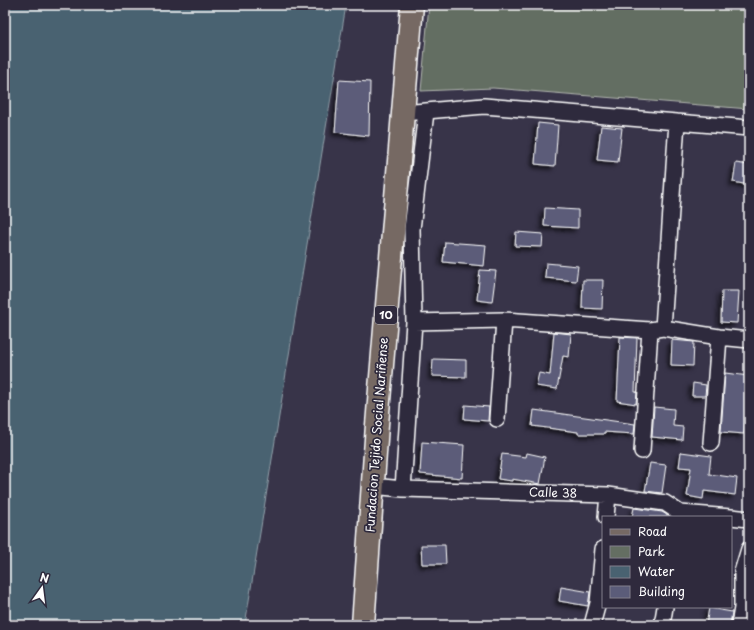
<svg xmlns="http://www.w3.org/2000/svg" width="754" height="630" font-family="'Playpen Sans',sans-serif">
<defs>
<filter id="shadow"><feDropShadow dx="-3.5" dy="3.5" stdDeviation="2" flood-color="#0009"/></filter>
</defs>
<rect width="100%" height="100%" fill="#383449"/>
<filter id="ink" filterUnits="userSpaceOnUse"><feTurbulence type="fractalNoise" baseFrequency=".025" numOctaves="2"/><feDisplacementMap in="SourceGraphic" scale="8" xChannelSelector="R" yChannelSelector="G"/><feConvolveMatrix kernelMatrix="1 2 1 2 8 2 1 2 1" color-interpolation-filters="sRGB"/></filter>
<g filter="url(#ink)">
<path fill="#646e62" stroke="#b2b6b0" d="M429,5H749V109L493,88L421,91Z"/>
<path fill="#496271" stroke="#92a1aa" d="M5,5H346L245,625H5Z"/>
<path fill="#5b5c79" stroke="#fff" filter="url(#shadow)" d="M339,80L370,82L369,136L335,132Z
M538,123L558,125L555,166L535,164Z
M601,126L622,128L618,162L597,160Z
M736,163L749,165V185L733,182Z
M545,208L578,210V228L544,226Z
M516,232L543,234L542,247L515,246Z
M445,242L486,245L484,266L443,262Z
M546,263L578,266L576,281L545,278Z
M480,270L496,271L492,302L477,300Z
M583,280H603L602,309L582,308Z
M722,291H739L737,323L721,322Z
M554,332L571,334L569,357L563,356L557,389L536,386L539,373L550,375Z
M620,337L637,338L635,392H637L636,404L617,401Z
M672,340L694,342L693,366L671,365Z
M433,359L466,360V377L432,376Z
M725,373L749,376V392H748L744,434L721,432Z
M693,383L706,385L705,396H692Z
M465,405L489,407L488,421L464,419Z
M654,407L674,409L673,426L683,427L682,440L652,437Z
M534,410L635,424L634,434L604,432V434H578V432L532,426Z
M422,442L464,445L462,478L420,474Z
M681,452L711,456L709,474L737,478L735,495L704,491L703,499L687,496L691,468L679,467Z
M527,453L545,457L540,484L512,479V481L498,479L502,454L526,457Z
M650,463L666,465L662,493L645,491Z
M634,508L662,512L667,515V517H632Z
M421,545H445L446,564H422Z
M561,587L590,592L588,606L559,601Z
M709,608L732,612L730,625H706Z"/>
<g fill="none" stroke-linecap="round" stroke-linejoin="round">
<g stroke="#fff" stroke-width="18">
<path id="street" d="M403,113L484,106L749,128
M414,322L504,320L650,330L663,328L719,337L749,340
M663,328L677,122
M497,419L504,320
M711,443L719,337
M642,451L650,330
M372,486L403,489L608,495L665,503L680,513L731,517
M403,489L414,322L412,229L426,112
M606,517L608,495
M731,517L749,519
M592,625L598,603L603,549
M662,625L665,607
M739,625L742,608V572L749,549"/>
</g>
<g stroke="#fff" stroke-width="25">
<path id="primary" d="M363,625L377,425L412,5"/>
</g>
<use href="#street" stroke="#2f2a3d" stroke-width="15"/>
<use href="#primary" stroke="#766964" stroke-width="22"/>
</g>
</g>
<g text-anchor="middle" stroke-width="3.5" stroke-linejoin="round" paint-order="stroke">
<rect fill="#2f2a3d" stroke="#c1bfc5" stroke-width="1" x="375" y="306" width="22" height="18" rx="3"/>
<g font-size="11" font-weight="bold" fill="#fff">
<text x="386" y="319">10</text>
</g>
<g font-size="12" fill="#fff" stroke="#2f2a3d">
<text transform="translate(377 435) rotate(-86)" y="4">Fundacion Tejido Social Nariñense</text>
<text transform="translate(553 493) rotate(2)" y="4">Calle 38</text>
</g>
</g>
<rect width="754" height="630" fill="none" stroke="#2f2a3d" stroke-width="20"/>
<rect x="10" y="10" width="734" height="610" fill="none" stroke="#fff" stroke-width="1.5" filter="url(#ink)"/>
<rect x="602" y="516" width="130" height="92" fill="#2f2a3d" stroke="#827f8b"/>
<rect x="610" y="529" width="20" height="6" fill="#766964" stroke="#827f8b"/>
<text x="638" y="536" font-size="12" fill="#ffffff">Road</text>
<rect x="610" y="546" width="20" height="12" fill="#646e62" stroke="#827f8b"/>
<text x="638" y="556" font-size="12" fill="#ffffff">Park</text>
<rect x="610" y="566" width="20" height="12" fill="#496271" stroke="#827f8b"/>
<text x="638" y="576" font-size="12" fill="#ffffff">Water</text>
<rect x="610" y="586" width="20" height="12" fill="#5b5c79" stroke="#827f8b"/>
<text x="638" y="596" font-size="12" fill="#ffffff">Building</text>
<g transform="translate(42 588) rotate(14)" stroke="#2f2a3d" stroke-width="3" paint-order="stroke">
<path d="M0-3L7 15L0 10L-7 15Z" fill="#ffffff"/>
<text y="-6" font-size="11" font-weight="bold" text-anchor="middle" fill="#ffffff">N</text>
</g>
</svg>
